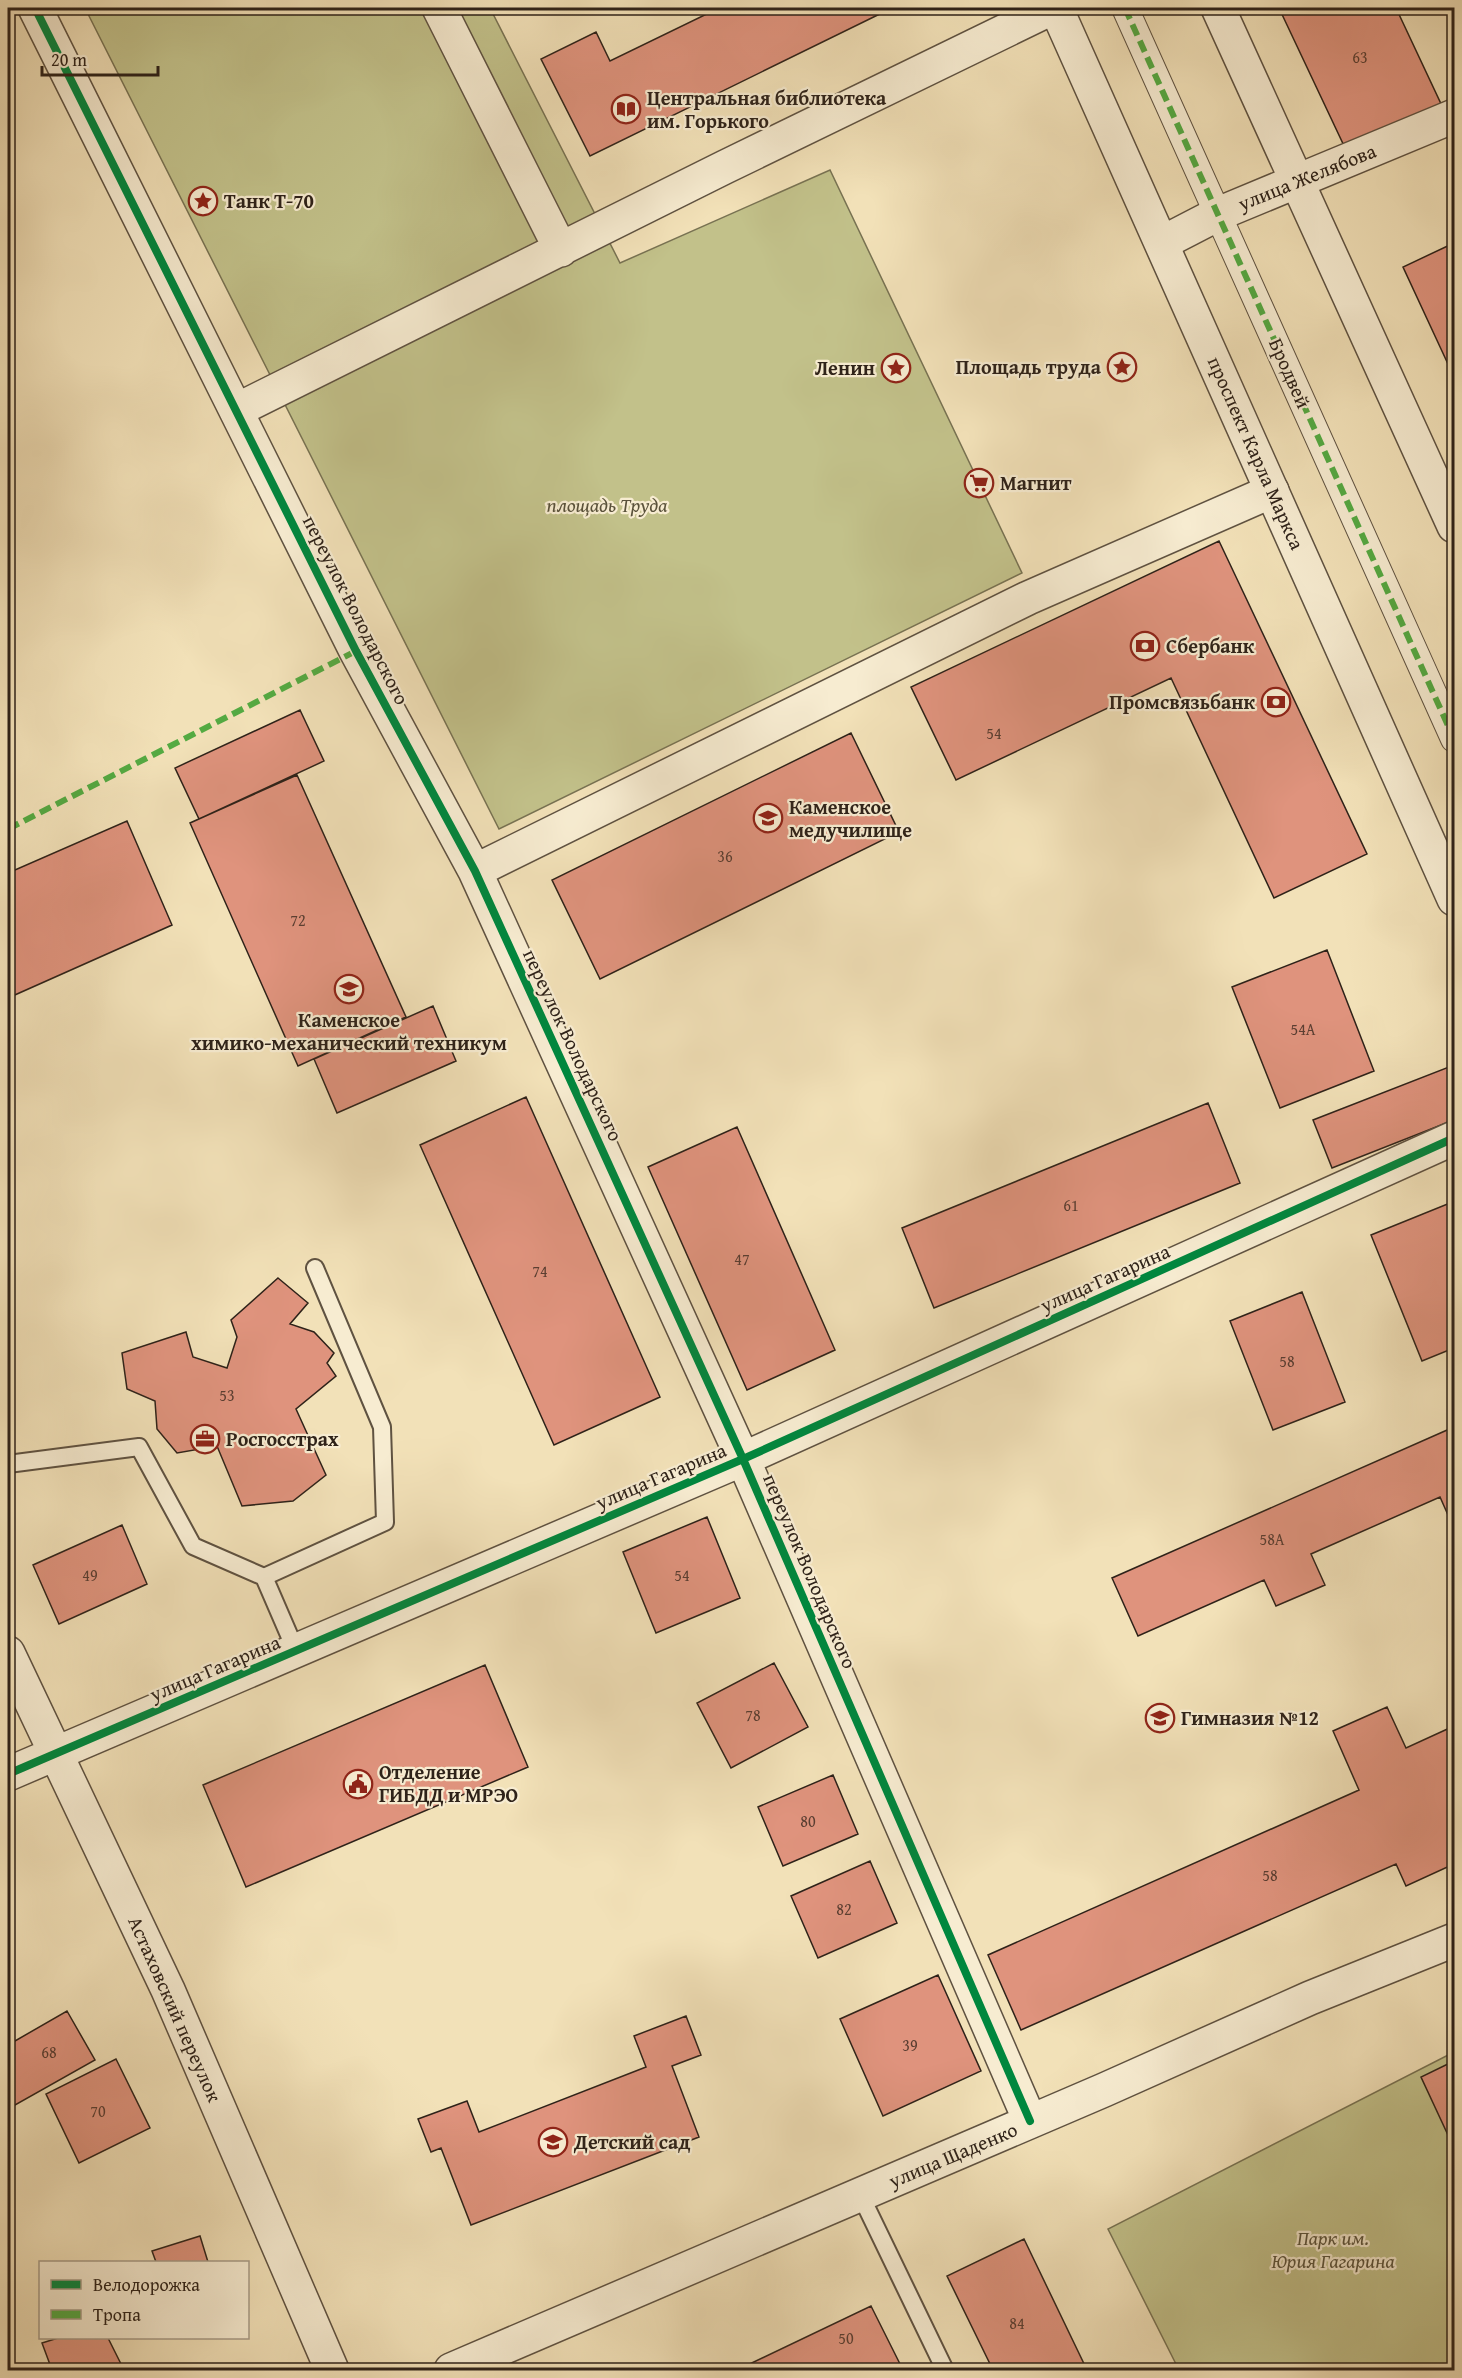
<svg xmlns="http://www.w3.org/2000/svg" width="1462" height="2378" font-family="'Gentium Book Plus',serif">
<rect width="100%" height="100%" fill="#f2e1b8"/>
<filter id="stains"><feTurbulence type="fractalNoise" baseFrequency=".00333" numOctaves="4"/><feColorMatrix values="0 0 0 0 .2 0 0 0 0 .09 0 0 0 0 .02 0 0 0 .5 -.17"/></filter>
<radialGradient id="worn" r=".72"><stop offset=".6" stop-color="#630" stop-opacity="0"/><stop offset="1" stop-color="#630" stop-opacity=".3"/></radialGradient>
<path fill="#c2c18a" stroke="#787252" stroke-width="1.5" d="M85,8H490L620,263L830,170L1022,573L499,829Z
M1454,2052V2370H1179L1108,2229Z"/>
<path fill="#df937d" stroke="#2e2219" stroke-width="1.5" d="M719,8H892L590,156L541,59L596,32L610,61Z
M1279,8H1396L1442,106L1346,150Z
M1454,243V377L1403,267Z
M1219,541L1367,854L1274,898L1171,678L956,780L911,687Z
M300,710L324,761L199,819L175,768Z
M851,733L899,832L600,979L552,880Z
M297,775L406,1017L298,1066L190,823Z
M127,821L172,925L8,998V873Z
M1327,950L1374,1071L1280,1108L1232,987Z
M433,1006L456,1061L337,1113L314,1059Z
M1454,1065V1120L1332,1168L1313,1120Z
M526,1097L660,1397L554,1445L420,1145Z
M1208,1103L1240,1183L934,1308L902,1228Z
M737,1127L835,1350L747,1390L648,1167Z
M1450,1203L1454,1214V1348L1422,1361L1371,1235Z
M278,1278L308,1303L290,1324L314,1332L334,1353L327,1363L336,1376L296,1409L326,1475L293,1501L242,1506L217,1446L177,1453L157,1429L155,1401L127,1389L122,1353L186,1332L193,1357L227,1368L237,1337L231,1320Z
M1302,1292L1345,1402L1273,1430L1230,1321Z
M1454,1427V1523L1452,1524L1440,1497L1311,1554L1325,1585L1276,1606L1264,1580L1138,1636L1112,1578Z
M707,1517L740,1598L656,1633L623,1552Z
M122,1525L147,1584L59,1624L33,1565Z
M774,1663L808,1727L731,1768L697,1703Z
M485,1665L528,1767L246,1887L203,1785Z
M1387,1707L1406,1748L1454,1726V1864L1406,1886L1396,1864L1021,2030L988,1955L1359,1790L1333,1731Z
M833,1775L858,1834L783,1866L758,1807Z
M870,1861L897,1923L818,1958L791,1896Z
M938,1975L981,2071L883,2116L840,2019Z
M67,2011L95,2060L8,2109V2045Z
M686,2016L701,2055L672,2066L699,2137L471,2225L441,2148L431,2152L418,2119L467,2101L479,2132L646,2067L634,2036Z
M116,2059L150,2128L79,2163L46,2094Z
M1454,2061V2148L1421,2077Z
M200,2236L208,2262H156L152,2251Z
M1024,2239L1087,2370H993L947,2276Z
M871,2306L903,2370H737Z
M58,2338H108L124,2370H52L42,2343Z"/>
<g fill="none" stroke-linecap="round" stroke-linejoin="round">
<g stroke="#5f5241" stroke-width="20">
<path id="service" d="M8,1464L139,1447L193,1546L264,1577L296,1651
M264,1577L385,1522L382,1427L315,1268
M860,2194L945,2370"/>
</g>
<g stroke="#5f5241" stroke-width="28">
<path id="pedestrian" d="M1125,8L1454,739"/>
</g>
<g stroke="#5f5241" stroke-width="36">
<path id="minor" d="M35,8L356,651L475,871L743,1459L1030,2121
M439,8L561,250
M1162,243L1218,214L1454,116
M237,410L725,167L1052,8
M475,871L1028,598L1272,491
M8,1653L168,1990L332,2370
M8,1774L743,1459L1454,1138
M451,2370L1104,2090L1310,1998L1454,1940"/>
</g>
<g stroke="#5f5241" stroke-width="36">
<path id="tertiary" d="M1056,8L1454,899
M1218,8L1454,526"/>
</g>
<use href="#service" stroke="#f7ecd1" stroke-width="16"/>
<use href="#pedestrian" stroke="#f7ecd1" stroke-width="26"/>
<use href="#minor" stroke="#f7ecd1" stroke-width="33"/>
<use href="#tertiary" stroke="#f7ecd1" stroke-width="33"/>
<path stroke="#54aa42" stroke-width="6" stroke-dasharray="12 6" stroke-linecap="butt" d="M1125,8L1454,739
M8,829L356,651"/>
<g stroke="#f7ecd1" stroke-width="11">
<path id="cycleway" d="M35,8L356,651L475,871L743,1459L1030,2121
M8,1774L743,1459L1454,1138"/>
</g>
<use href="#cycleway" stroke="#00873e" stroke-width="8"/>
</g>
<defs>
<g id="library-ring" transform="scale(1.5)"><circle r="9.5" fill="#f7ecd1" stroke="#8f2418" stroke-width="1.5"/><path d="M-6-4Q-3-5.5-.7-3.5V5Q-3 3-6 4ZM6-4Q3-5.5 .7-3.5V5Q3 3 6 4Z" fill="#8f2418"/></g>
<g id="sight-ring" transform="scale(1.5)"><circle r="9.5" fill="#f7ecd1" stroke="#8f2418" stroke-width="1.5"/><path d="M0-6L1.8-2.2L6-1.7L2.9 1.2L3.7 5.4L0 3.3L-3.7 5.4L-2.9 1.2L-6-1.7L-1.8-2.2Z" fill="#8f2418"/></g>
<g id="supermarket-ring" transform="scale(1.5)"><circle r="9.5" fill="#f7ecd1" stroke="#8f2418" stroke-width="1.5"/><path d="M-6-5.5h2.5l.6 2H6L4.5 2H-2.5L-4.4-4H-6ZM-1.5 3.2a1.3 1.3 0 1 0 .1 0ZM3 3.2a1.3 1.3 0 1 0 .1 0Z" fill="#8f2418"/></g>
<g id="bank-ring" transform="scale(1.5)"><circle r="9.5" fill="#f7ecd1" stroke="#8f2418" stroke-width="1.5"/><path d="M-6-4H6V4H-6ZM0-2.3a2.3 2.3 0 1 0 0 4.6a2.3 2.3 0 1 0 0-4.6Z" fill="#8f2418"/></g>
<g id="university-ring" transform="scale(1.5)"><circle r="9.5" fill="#f7ecd1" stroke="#8f2418" stroke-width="1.5"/><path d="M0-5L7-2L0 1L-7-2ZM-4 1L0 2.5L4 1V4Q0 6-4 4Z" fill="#8f2418"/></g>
<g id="office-ring" transform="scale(1.5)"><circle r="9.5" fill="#f7ecd1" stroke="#8f2418" stroke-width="1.5"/><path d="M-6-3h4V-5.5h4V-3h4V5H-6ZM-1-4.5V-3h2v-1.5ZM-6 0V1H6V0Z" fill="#8f2418"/></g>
<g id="school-ring" transform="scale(1.5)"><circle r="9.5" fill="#f7ecd1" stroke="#8f2418" stroke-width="1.5"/><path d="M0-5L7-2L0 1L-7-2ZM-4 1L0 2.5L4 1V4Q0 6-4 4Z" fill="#8f2418"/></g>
<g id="civic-ring" transform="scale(1.5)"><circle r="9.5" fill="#f7ecd1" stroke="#8f2418" stroke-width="1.5"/><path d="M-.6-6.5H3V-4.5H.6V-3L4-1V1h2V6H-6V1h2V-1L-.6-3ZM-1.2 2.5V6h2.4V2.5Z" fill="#8f2418"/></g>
</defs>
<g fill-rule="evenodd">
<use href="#library-ring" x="626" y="109"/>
<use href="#sight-ring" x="203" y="201"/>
<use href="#sight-ring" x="1122" y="367"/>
<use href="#sight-ring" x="896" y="368"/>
<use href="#supermarket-ring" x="979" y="483"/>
<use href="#bank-ring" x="1145" y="646"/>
<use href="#bank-ring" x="1276" y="702"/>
<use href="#university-ring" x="768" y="818"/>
<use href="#university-ring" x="349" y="989"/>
<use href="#office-ring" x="205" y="1439"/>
<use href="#school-ring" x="1160" y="1718"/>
<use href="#civic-ring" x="358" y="1784"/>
<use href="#school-ring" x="553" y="2142"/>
</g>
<g text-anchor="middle" stroke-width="4.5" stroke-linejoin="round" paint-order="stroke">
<g font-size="16" fill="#5a3e32">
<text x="1360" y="63">63</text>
<text x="994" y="739">54</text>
<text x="725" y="862">36</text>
<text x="298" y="926">72</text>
<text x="1303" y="1035">54А</text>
<text x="1071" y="1211">61</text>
<text x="742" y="1265">47</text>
<text x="540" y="1277">74</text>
<text x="1287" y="1367">58</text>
<text x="227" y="1401">53</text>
<text x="1272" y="1545">58А</text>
<text x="90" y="1581">49</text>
<text x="682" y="1581">54</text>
<text x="753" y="1721">78</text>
<text x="808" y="1827">80</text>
<text x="1270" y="1881">58</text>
<text x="844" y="1915">82</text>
<text x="910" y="2051">39</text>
<text x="49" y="2058">68</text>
<text x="98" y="2117">70</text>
<text x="1017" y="2329">84</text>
<text x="846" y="2344">50</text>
</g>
<g font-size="20" font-weight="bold" fill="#2e2219" stroke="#f7ecd1" text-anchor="start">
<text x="647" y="105">Центральная библиотека<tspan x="647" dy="23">им. Горького</tspan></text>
<text x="224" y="208">Танк Т-70</text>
<text x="1101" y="374" text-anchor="end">Площадь труда</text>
<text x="875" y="375" text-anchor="end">Ленин</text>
<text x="1000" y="490">Магнит</text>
<text x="1166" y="653">Сбербанк</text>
<text x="1255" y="709" text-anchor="end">Промсвязьбанк</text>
<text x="789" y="814">Каменское<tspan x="789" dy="23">медучилище</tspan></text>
<text x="349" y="1027" text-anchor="middle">Каменское<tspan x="349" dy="23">химико-механический техникум</tspan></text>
<text x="226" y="1446">Росгосстрах</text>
<text x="1181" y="1725">Гимназия №12</text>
<text x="379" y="1779">Отделение<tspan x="379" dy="23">ГИБДД и МРЭО</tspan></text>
<text x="574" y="2149">Детский сад</text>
</g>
<g font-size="20" fill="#2e2219" stroke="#f7ecd1">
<text transform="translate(1307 177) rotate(-22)" y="7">улица Желябова</text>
<text transform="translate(1290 373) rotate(66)" y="7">Бродвей</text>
<text transform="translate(1256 453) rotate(66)" y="7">проспект Карла Маркса</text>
<text transform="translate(356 610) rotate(63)" y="7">переулок Володарского</text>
<text transform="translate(573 1045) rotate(65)" y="7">переулок Володарского</text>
<text transform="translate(1105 1278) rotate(-24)" y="7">улица Гагарина</text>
<text transform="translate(661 1476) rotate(-23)" y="7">улица Гагарина</text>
<text transform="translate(810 1571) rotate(67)" y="7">переулок Володарского</text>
<text transform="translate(215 1668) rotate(-23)" y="7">улица Гагарина</text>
<text transform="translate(175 2009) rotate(66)" y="7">Астаховский переулок</text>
<text transform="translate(953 2155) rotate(-23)" y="7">улица Щаденко</text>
</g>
<g font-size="20" font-style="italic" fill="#5a523b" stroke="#f7ecd1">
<text x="607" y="512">площадь Труда</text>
<text x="1333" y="2245">Парк им.<tspan x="1333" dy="23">Юрия Гагарина</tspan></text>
</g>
</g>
<rect width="1462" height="2378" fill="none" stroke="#f2e1b8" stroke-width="30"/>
<rect x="9" y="9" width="1444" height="2360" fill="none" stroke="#2e2219" stroke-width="3"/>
<rect x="15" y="15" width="1432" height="2348" fill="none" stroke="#2e2219" stroke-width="1.5"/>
<rect x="39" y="2261" width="210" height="78" fill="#f7ecd1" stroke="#a79b87" stroke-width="1.5"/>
<rect x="51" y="2280" width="30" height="9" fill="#00873e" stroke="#a79b87" stroke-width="1.5"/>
<text x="93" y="2291" font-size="18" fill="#2e2219">Велодорожка</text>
<rect x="51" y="2310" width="30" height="9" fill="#54aa42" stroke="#a79b87" stroke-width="1.5"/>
<text x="93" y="2321" font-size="18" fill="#2e2219">Тропа</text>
<path d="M42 66v9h116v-9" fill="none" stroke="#2e2219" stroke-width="3"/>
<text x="51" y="66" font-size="18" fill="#2e2219" stroke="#f7ecd1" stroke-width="4.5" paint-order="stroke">20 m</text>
<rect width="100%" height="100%" filter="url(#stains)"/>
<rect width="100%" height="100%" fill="url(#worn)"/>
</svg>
